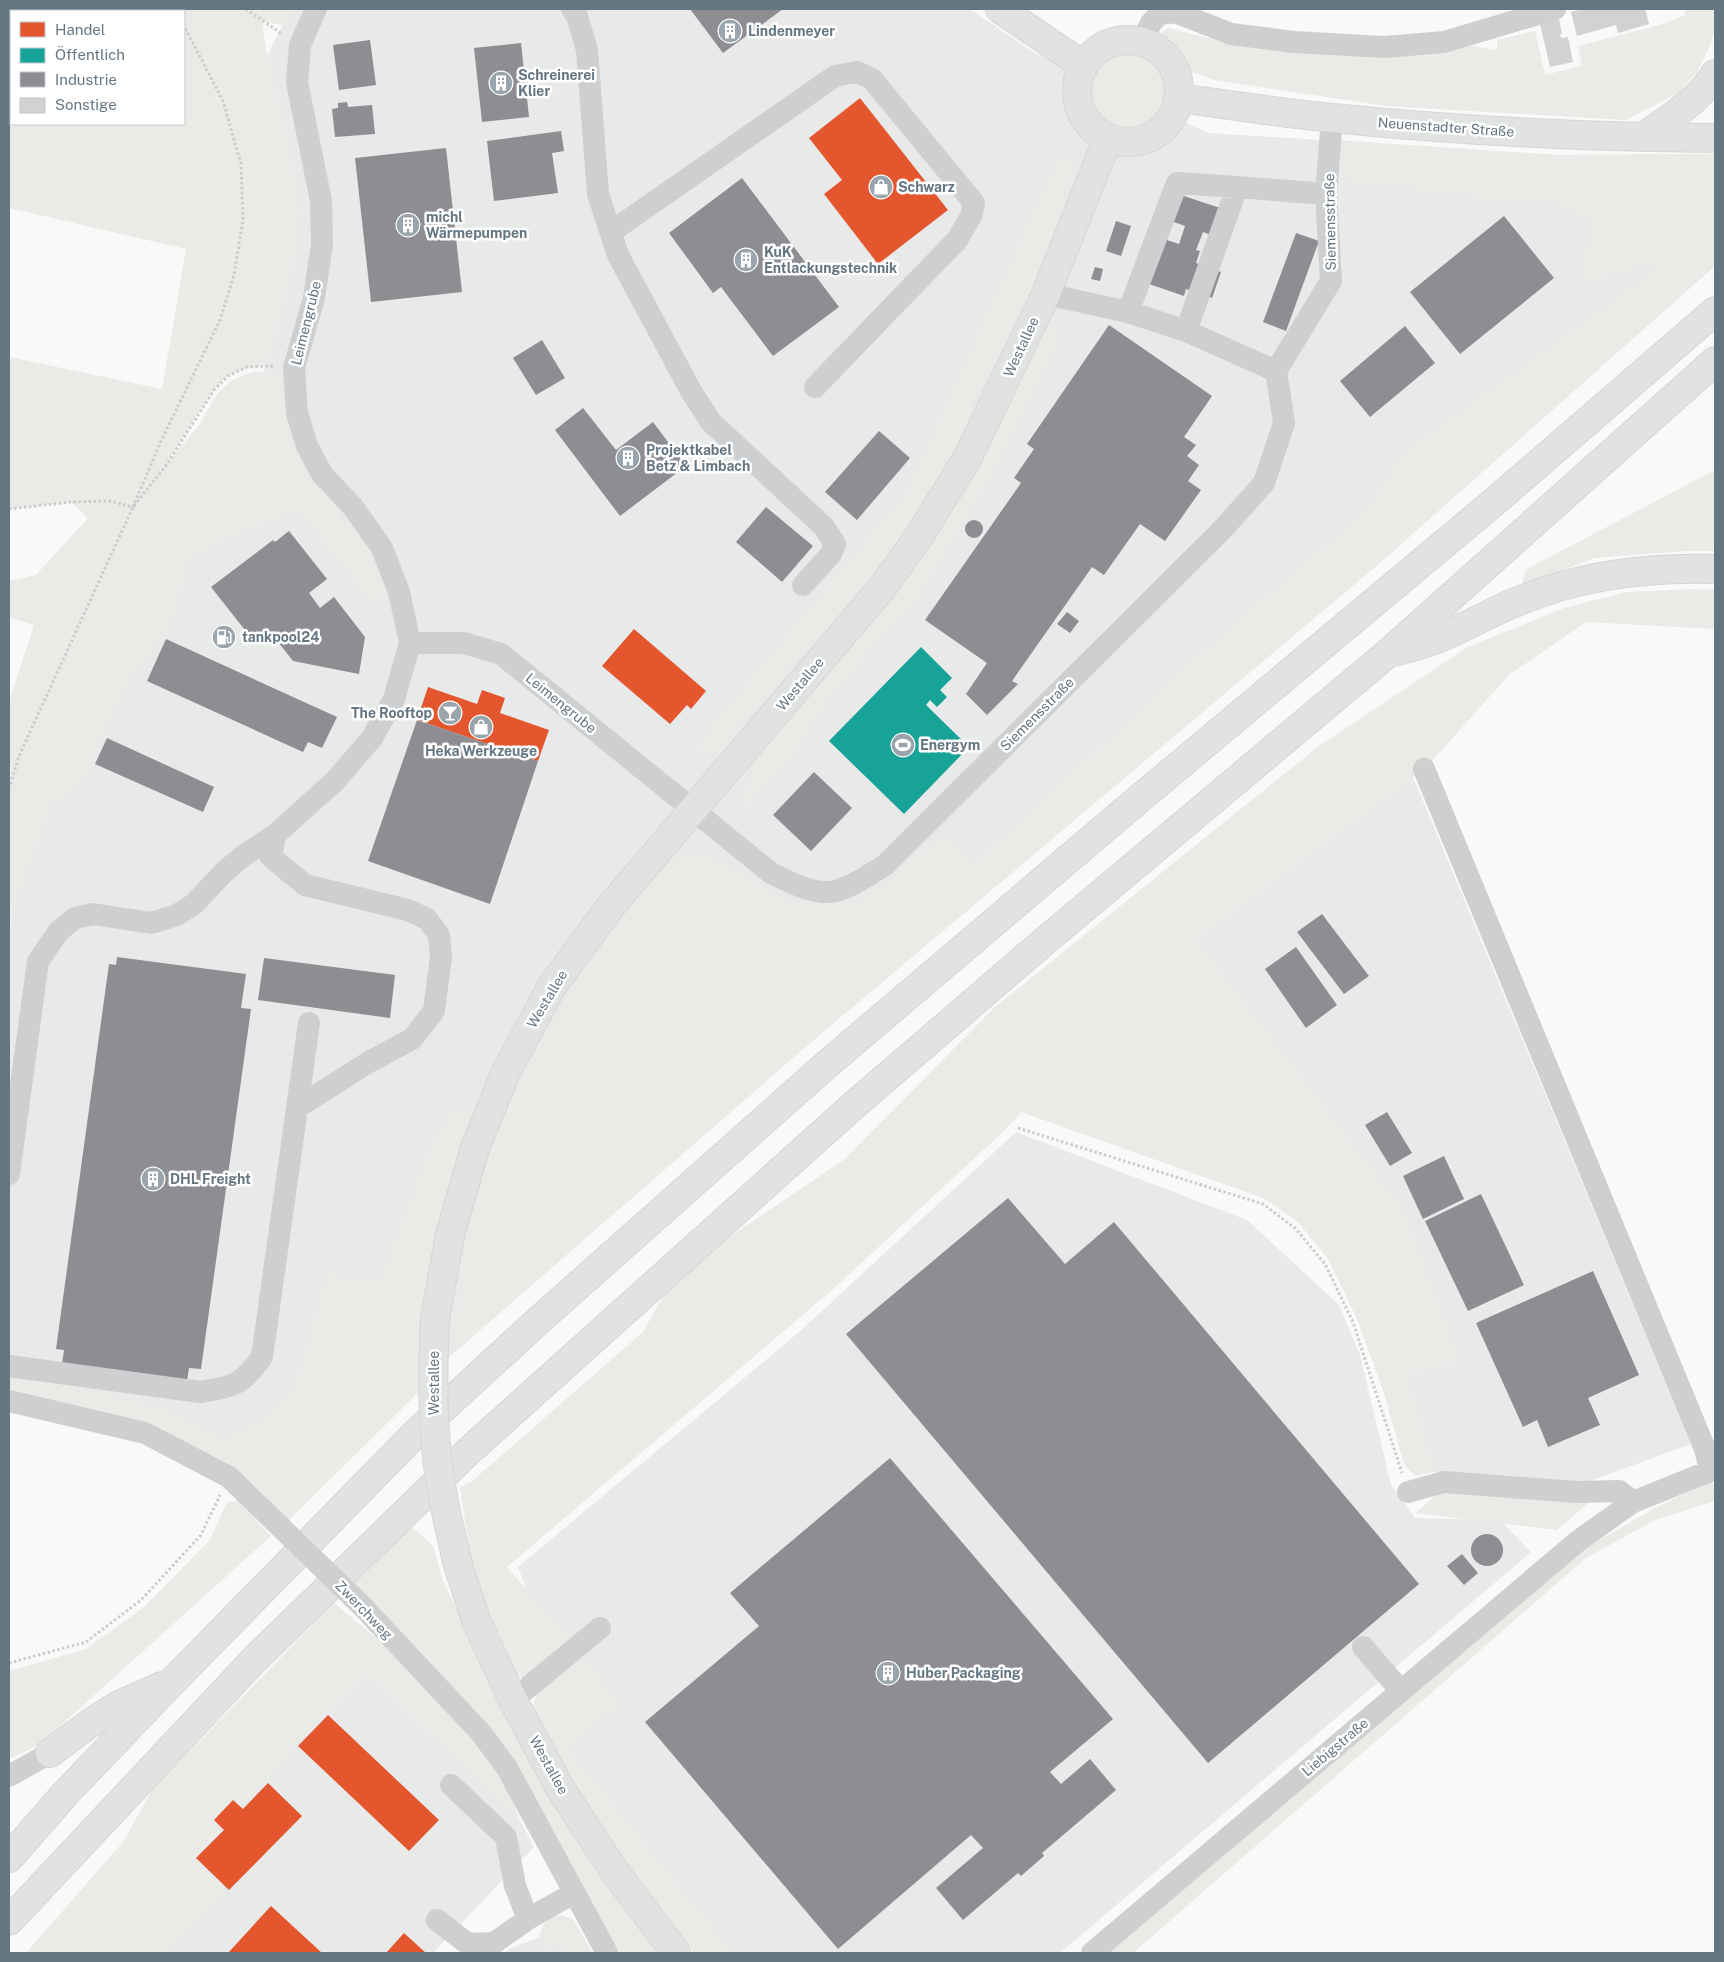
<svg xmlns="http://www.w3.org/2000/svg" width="1724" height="1962" font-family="'Public Sans',sans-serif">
<rect width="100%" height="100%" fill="#f9f9f9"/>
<path fill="#e8e9e9" d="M290,9H970L1036,54L1209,133L1556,155L1715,154V266L1382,561L817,1037L395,1404L237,1464L9,1382V928L51,774L231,465L266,365L296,244L297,192L267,56Z
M1413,777L1691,1444L1582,1484L1433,1472L1405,1374L1460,1361L1195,939Z
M1016,1132L1247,1220L1339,1305L1360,1355L1391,1485L1415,1518L1500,1520L1531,1552L1060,1953H723L562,1755L541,1629L518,1567L798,1333Z
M367,1673L487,1785L520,1820L534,1847L433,1953H164L225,1891L192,1859L219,1831L210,1821L234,1796L243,1804L264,1784L293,1746Z
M539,1938L545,1948L560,1941L566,1953H505L510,1948Z"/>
<path fill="#e8ebe6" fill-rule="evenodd" d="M9,9H297L287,26L262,21L267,56L297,192L296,244L266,365C253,367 241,368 229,375C212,385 179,445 166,464L200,424L217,394L232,380L255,371L282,376L290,441L309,479L364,543L384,590L375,605L298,509L211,544L186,564L173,619L122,690L83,778L69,795L50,803L9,924V701L34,625L9,617V581L36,575L88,518L71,502L9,509V357L162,389L186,249L9,208ZM11,11H184V124H11Z
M1684,9H1715V28L1711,43L1697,72L1678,93L1626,120L1386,106L1214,80L1190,71L1162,40V32L1169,28L1203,37L1251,46L1459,44L1497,50V40L1535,31L1545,75L1582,66L1578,46L1663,24L1685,15Z
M1078 91a50 50 0 1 1 100 0a50 50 0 1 1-100 0Z
M1337,140L1556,155L1715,154V264L1382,561L817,1037L457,1350L461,1265L484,1169L504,1114L538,1048L571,990L641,893L664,867L681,855H708L788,902L827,906L860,902L886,883L943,836L973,865L1202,653L1372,505L1404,452L1612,303L1669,259L1579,283L1594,222L1550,199L1504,200L1346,180L1334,166Z
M1062,155L1073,162L1064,197L1033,289L1010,323L974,400L967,434L919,514L872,575L715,752L693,757L716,721L906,494L1052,172Z
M1045,324L1062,332L991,475L909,612L895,618L811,721L810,733L738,817L755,762L866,626Z
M1715,470V551H1685L1594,558L1522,586L1525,570Z
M1692,589L1715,590V629L1586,622L1509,675L1431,762L1413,777L1195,939L1403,1210L1460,1361L1405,1374L1433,1472L1415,1476L1404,1464L1383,1390L1357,1319L1328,1259L1298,1222L1263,1198L1021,1112L1005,1130L831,1291L507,1567L571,1642L525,1680L510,1670L482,1606L470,1554L460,1487L471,1482L643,1332L676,1273L845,1159L996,1006L1319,746L1468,647L1564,608L1628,592Z
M454,1107L485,1122L432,1379L281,1528L263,1510L145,1433L9,1401V1374L110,1394L175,1414L220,1439L256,1424L296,1387L327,1274L380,1282L427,1155Z
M1711,1481L1715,1487V1501L1653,1521L1586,1558L1133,1953H1107L1580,1551L1657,1507Z
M1445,1488L1592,1500L1557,1530L1415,1513Z
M238,1501L271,1536L39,1745L9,1759V1671L86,1649L144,1607L210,1540L227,1502Z
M412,1527L433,1546L443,1581L492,1683L662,1953H615L511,1761L351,1586Z
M334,1603L386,1646L501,1771L520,1820L487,1785L367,1673L293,1746L264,1784L243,1804L234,1796L210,1821L219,1830L192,1859L225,1891L164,1953H26L123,1842L152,1790Z
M583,1658L620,1703L566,1747L733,1953H694L624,1867L531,1715L536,1695Z
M562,1915L574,1920L592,1953H566L559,1941L545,1948L539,1938C543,1922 546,1919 562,1915Z"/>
<path fill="#e4572e" d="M860,98L948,210L878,264L824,194L842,180L809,138Z
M634,629L706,691L691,709L687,705L670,724L602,666Z
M428,687L477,704L482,690L505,698L500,713L549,730L538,761L417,720Z
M328,1715L439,1820L409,1851L298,1746Z
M268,1783L302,1816L229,1890L196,1858L224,1830L214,1820L233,1800L243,1809Z
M271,1906L322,1953H228Z
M404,1933L426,1953H386Z"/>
<path fill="#17a398" d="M921,647L952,678L940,690L947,697L937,707L930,700L926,705L969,747L904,814L829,741Z"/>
<path fill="#8d8d92" d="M690,9H783L723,53Z
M370,40L376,85L339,90L333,45Z
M521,43L529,117L482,122L474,48Z
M347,102L348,107L372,105L375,134L335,137L332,109L338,108V103Z
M561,131L564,151L552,153L558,193L494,201L487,141Z
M446,148L462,292L371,302L355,158Z
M742,178L839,307L773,356L721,287L713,293L669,233Z
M1166,190L1220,208L1211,235L1203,232L1196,250L1200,251L1196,263L1221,272L1212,298L1186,289L1184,296L1149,284L1164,239L1179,244L1185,226L1157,216Z
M1504,216L1554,278L1460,354L1410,292Z
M1116,221L1131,226L1121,256L1106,251Z
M1296,233L1319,241L1286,331L1263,322Z
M1095,267L1103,269L1100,281L1091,279Z
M1109,325L1212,396L1184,437L1196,445L1187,456L1199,465L1188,481L1201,490L1165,541L1140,524L1104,575L1092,567L1012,681L1018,684L987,715L966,694L987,663L925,620L1021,483L1014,478L1034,449L1027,444Z
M1405,326L1435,363L1370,417L1340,381Z
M542,340L565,378L536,395L513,358Z
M583,408L616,450L653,422L686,466L620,516L555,430Z
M879,431L910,458L857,520L825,492Z
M766,507L813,546L782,582L736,542Z
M965 529a9 9 0 1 1 18 0a9 9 0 1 1-18 0Z
M289,531L327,579L309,593L320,608L334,597L365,637L359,674L293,661L267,628L252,639L211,587L273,540L275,542Z
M1067,612L1079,621L1070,633L1057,624Z
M166,639L337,717L322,748L308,742L303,752L147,681Z
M417,720L538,761L490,904L368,861Z
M107,738L214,787L203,812L95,764Z
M814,772L852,808L811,851L773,815Z
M1322,914L1369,976L1344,994L1297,932Z
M1296,947L1337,1005L1306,1028L1265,969Z
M117,957L246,974L241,1008L251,1009L201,1369L189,1368L187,1381L62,1364L64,1350L56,1349L109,964L116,965Z
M264,958L395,975L390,1018L258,1000Z
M1387,1112L1412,1153L1390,1166L1365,1125Z
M1444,1156L1464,1199L1423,1219L1403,1176Z
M1481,1194L1524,1285L1468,1311L1425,1221Z
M1008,1198L1065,1264L1114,1222L1419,1584L1208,1763L846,1334Z
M1593,1271L1639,1375L1588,1398L1600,1425L1548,1447L1537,1420L1523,1427L1476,1323Z
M890,1458L1113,1719L1050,1772L1061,1784L1090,1759L1116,1790L1042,1853L1044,1856L1021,1876L1018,1873L963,1920L936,1888L983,1848L971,1835L838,1949L645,1722L759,1626L730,1593Z
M1471 1550a16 16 0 1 1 32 0a16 16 0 1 1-32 0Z
M1462,1554L1478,1573L1464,1585L1447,1566Z"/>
<path fill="#d0d2d3" d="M1583,9H1645L1649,24L1618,33L1616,25L1577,36L1571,12Z
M1559,19L1562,34H1560L1561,38L1568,37L1573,62L1550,67L1540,24Z"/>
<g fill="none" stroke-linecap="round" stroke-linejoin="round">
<g stroke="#d5d6d7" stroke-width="30">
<path id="major" d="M1000,9L1084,66
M1077 91a51 51 0 1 1 102 0a51 51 0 1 1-102 0Z
M1179,98C1230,105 1281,113 1333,118C1460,131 1588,137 1715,138
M435,1319L450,1235L475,1148L506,1072L552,986L611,906L882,588L918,538L968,457L1046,294L1108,138
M458,1565L477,1623L513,1700L560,1788L615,1872L676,1953"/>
</g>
<g stroke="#d5d6d6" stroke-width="30">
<path id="highway" d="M1643,137C1670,118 1697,102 1715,74
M1394,652C1407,648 1421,645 1434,640C1464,629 1491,611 1521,600C1582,575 1649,567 1715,569
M50,1753L89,1724L119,1705L162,1686
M9,1858L65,1794L173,1681L415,1434L538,1321L825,1066L1133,804L1494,502L1715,311
M9,1921L255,1659L471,1449L853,1106L1046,940L1387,654L1715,361"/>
</g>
<path stroke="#cbcccd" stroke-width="3" stroke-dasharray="2.5 2.5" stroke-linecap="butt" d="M173,9L174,11
M246,9L282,34
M9,509L71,502L110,501L133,507L161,441L220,320L234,275L243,220L241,164L223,101L184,26
M9,789L19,756L133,507L165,467L214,390L228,376L247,367L274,366
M1018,1128L1263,1204L1295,1228L1325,1264L1353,1322L1402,1473
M9,1663L86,1642L141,1600L201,1535L220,1495"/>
<path stroke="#cecfd0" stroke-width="22" d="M316,9L300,45L297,82L321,201L322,244L314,298L294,368L297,413L307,446L322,474L353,507L382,548L399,592L410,643H464L501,654L771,873C827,901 833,898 885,865L1221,531L1264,483L1284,423L1276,371L1331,281L1326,194L1332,118
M572,9L577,16L587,50L598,194L618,255L691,391L711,422L824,527L835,544L831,554L803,585
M1141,42L1151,23L1160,14L1175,12L1231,34L1294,42L1385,47L1444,42L1555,9
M611,232L835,76L857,72L872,79L974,203L971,216L957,240L815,387
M1046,294L1128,312L1186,331L1276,371
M1128,312L1177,183L1237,187
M1186,331L1237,187L1326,194
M1424,769L1705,1449L1710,1470
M298,1107L369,1062L412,1039L434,1011L441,957L439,935L427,919L408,910L305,885L271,857L275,835L335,781L372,738L394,699L410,643
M9,1174L38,961L59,931L75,918L93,914L151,923L177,915L194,904L223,873L243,856L275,835
M9,1366L200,1392C233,1387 242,1385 262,1357L309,1023
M9,1401L145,1433L229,1477L263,1510
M1408,1492L1444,1482L1576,1492L1619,1491L1633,1502
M362,1606L481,1733L507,1768L607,1953
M1363,1647L1401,1691
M513,1700L600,1628
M9,1776L50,1753
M451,1785L506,1837L515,1886L528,1919
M437,1920L468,1944L494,1943L528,1919L574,1893
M1092,1953L1578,1541L1633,1502L1715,1469"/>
<use href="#major" stroke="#e1e2e2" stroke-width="28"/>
<use href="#highway" stroke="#e1e2e2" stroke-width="28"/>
<g stroke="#d5d6d7" stroke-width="30" stroke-linecap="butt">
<path id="major-bridge" d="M435,1319C433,1361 432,1403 436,1445C439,1486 449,1526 458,1565"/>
</g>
<path stroke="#cecfd0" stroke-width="22" d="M263,1510L362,1606"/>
<use href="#major-bridge" stroke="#e1e2e2" stroke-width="28"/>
</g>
<defs>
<g id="building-disc" transform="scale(1.25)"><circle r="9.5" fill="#99a4ac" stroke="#fff"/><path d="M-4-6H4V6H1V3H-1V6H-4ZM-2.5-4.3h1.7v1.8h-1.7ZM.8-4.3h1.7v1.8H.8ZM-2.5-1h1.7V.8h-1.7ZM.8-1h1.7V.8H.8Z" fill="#fff"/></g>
<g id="shop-disc" transform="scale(1.25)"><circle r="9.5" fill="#99a4ac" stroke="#fff"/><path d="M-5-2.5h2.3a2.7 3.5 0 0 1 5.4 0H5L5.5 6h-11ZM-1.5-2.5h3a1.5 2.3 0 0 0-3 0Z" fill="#fff"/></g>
<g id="fuel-disc" transform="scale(1.25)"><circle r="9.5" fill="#99a4ac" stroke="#fff"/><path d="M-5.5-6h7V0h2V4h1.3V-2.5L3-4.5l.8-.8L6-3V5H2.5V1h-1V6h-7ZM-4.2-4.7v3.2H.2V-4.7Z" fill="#fff"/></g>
<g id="bar-disc" transform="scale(1.25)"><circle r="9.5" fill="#99a4ac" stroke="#fff"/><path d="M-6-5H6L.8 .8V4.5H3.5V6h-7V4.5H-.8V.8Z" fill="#fff"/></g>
<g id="stadium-disc" transform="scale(1.25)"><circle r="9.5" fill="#99a4ac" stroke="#fff"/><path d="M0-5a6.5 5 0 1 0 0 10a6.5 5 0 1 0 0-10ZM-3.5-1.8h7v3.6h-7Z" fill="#fff"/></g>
</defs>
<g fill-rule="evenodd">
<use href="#building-disc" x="730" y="31"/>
<use href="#building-disc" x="501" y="83"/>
<use href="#shop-disc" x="881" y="187"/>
<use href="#building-disc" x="408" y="225"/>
<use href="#building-disc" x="746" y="260"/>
<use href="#building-disc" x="628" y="458"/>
<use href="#fuel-disc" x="224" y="637"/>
<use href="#bar-disc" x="450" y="713"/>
<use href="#shop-disc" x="481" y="727"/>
<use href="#stadium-disc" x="903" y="745"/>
<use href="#building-disc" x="153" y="1179"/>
<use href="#building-disc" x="888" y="1673"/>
</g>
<g text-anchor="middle" stroke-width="5" stroke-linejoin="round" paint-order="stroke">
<g font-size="14" font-weight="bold" fill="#657683" stroke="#fff" text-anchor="start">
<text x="748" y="36">Lindenmeyer</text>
<text x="518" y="80">Schreinerei<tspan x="518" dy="16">Klier</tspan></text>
<text x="898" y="192">Schwarz</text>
<text x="426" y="222">michl<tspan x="426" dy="16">Wärmepumpen</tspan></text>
<text x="764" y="257">KuK<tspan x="764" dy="16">Entlackungstechnik</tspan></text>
<text x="646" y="455">Projektkabel<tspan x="646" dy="16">Betz &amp; Limbach</tspan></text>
<text x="242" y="642">tankpool24</text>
<text x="432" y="718" text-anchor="end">The Rooftop</text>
<text x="920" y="750">Energym</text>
<text x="481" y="756" text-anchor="middle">Heka Werkzeuge</text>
<text x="170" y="1184">DHL Freight</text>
<text x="906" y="1678">Huber Packaging</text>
</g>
<g font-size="14" fill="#657683" stroke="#fff">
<text transform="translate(1446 127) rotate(4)" y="5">Neuenstadter Straße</text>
<text transform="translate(1330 222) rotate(-91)" y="5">Siemensstraße</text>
<text transform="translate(306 323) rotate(-76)" y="5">Leimengrube</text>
<text transform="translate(1021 347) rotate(-65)" y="5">Westallee</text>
<text transform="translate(800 684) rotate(-50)" y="5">Westallee</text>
<text transform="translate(561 703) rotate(39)" y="5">Leimengrube</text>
<text transform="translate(1037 714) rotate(-45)" y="5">Siemensstraße</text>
<text transform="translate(547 999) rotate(-59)" y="5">Westallee</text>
<text transform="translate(434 1383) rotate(-90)" y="5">Westallee</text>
<text transform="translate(364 1610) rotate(46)" y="5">Zwerchweg</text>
<text transform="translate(1335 1747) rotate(-40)" y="5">Liebigstraße</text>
<text transform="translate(549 1765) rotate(61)" y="5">Westallee</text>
</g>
</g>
<rect width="1724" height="1962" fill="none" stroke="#657683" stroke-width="20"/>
<rect x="10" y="10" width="175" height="115" fill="#ffffff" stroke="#c1c8cd"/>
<rect x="20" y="22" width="25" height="15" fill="#e4572e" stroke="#c1c8cd"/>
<text x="55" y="35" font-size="15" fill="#657683">Handel</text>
<rect x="20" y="48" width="25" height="15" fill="#17a398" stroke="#c1c8cd"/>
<text x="55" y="60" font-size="15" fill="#657683">Öffentlich</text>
<rect x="20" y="72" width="25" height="15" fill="#8d8d92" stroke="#c1c8cd"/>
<text x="55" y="85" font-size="15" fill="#657683">Industrie</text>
<rect x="20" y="98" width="25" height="15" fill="#d0d2d3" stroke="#c1c8cd"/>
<text x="55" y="110" font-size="15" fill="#657683">Sonstige</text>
</svg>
